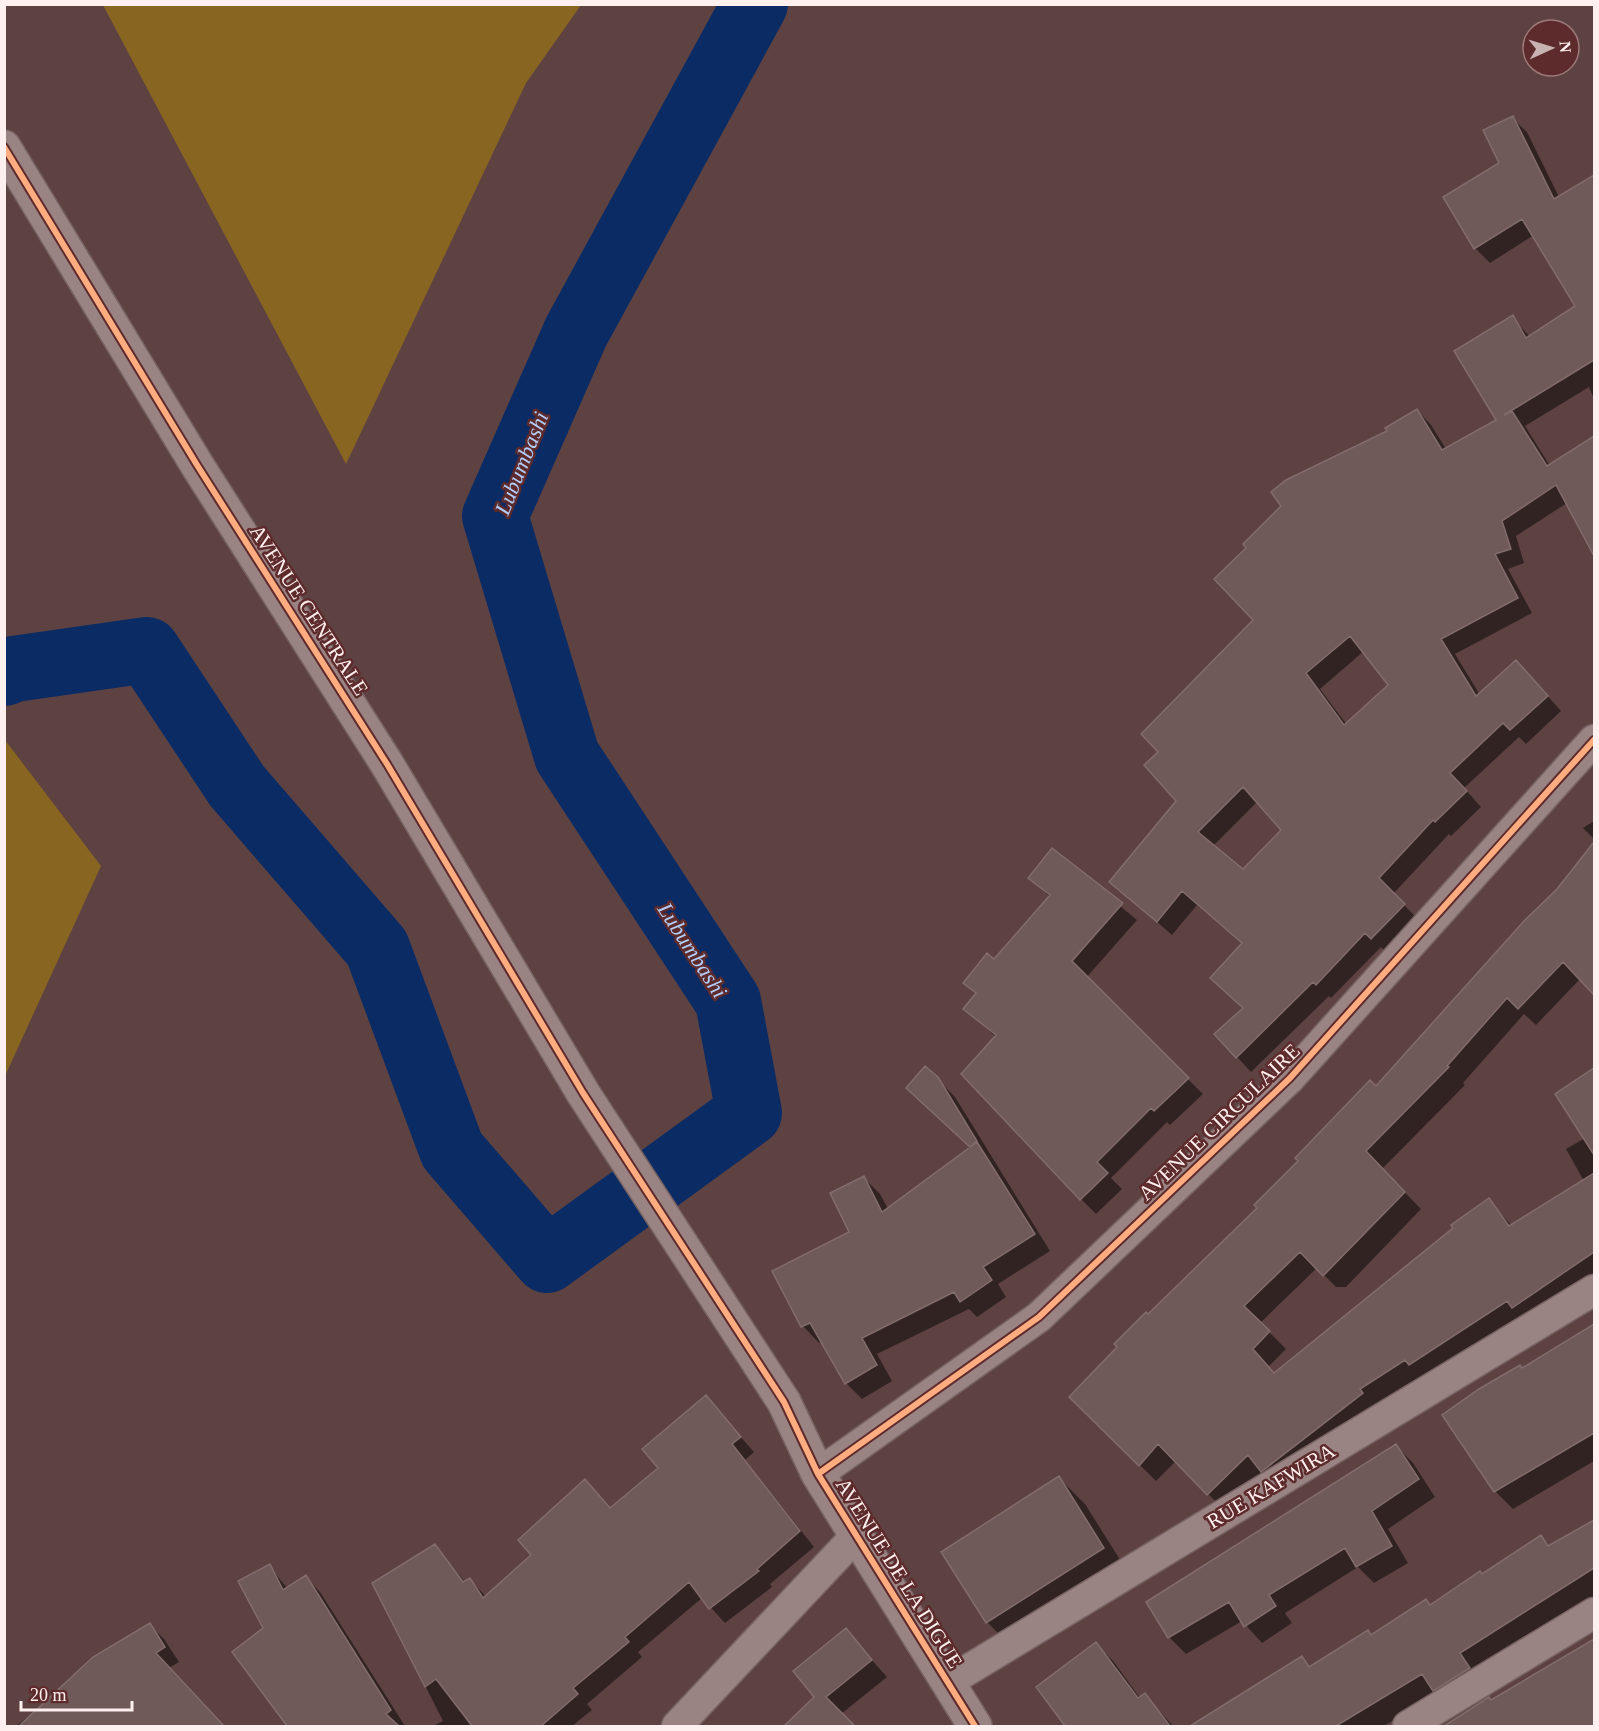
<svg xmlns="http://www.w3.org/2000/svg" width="1599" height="1731" font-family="Georgia,serif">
<rect width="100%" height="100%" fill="#5e4242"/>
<path fill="#896522" d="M103,5H581L526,83L346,464Z
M5,740L101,866L5,1076Z"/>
<path fill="#0007" fill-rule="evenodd" d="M1512,118L1527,132L1559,197L1594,176V399L1589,387L1525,426L1550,466L1594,438V540L1579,524L1567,503L1516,536L1524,563L1508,569L1532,613L1455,654L1480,695L1531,677L1561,711L1526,744L1519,737L1464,788L1481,807L1451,836L1449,834L1393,894L1419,920L1386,952L1381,947L1331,998L1329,996L1251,1072L1216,1034L1244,1008L1243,944L1197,905L1172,935L1111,882L1178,801L1160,752L1389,432L1417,410L1431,425L1446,449L1498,421L1512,317L1530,337L1577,307L1534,235L1490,263L1475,248ZM1364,651L1390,685L1347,725L1320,689ZM1258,801L1283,830L1243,871L1213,846Z
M1594,821V839L1583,828Z
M1594,844V992L1581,978L1536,1025L1524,1014L1463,1083L1465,1085L1382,1169L1421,1209L1346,1287H1336L1317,1268L1260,1323L1286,1349L1268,1367L1275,1374L1488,1200L1512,1226L1584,1181L1566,1149L1585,1138L1588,1074L1594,1081V1280L1427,1381L1422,1376L1376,1407L1279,1488L1264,1472L1225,1511L1176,1461L1156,1481L1071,1397L1376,1088L1558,890Z
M1052,850L1137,920L1086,978L1203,1094L1170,1125L1167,1122L1111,1178L1122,1189L1096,1214L1081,1199L996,1037L965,1009L977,995L965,983L994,961L1050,897L1030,878Z
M937,1079L955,1097L1050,1251L998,1284L1006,1297L977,1317L969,1309L877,1354L892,1381L862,1399L846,1383L822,1341L819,1343L803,1326L774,1272L851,1232L864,1178L880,1194L888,1209L972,1148L925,1105Z
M1594,1325V1461L1513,1509L1495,1491L1522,1370Z
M705,1397L754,1452L745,1460L814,1547L770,1584L772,1587L725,1623L702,1598L638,1652L642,1657L587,1704L592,1710L572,1726H433L443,1721L374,1584L435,1546L465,1582L470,1579L486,1597L533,1555L585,1481L611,1509L660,1468Z
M1396,1446L1413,1463L1435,1497L1388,1529L1408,1563L1374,1583L1358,1567L1285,1613L1292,1623L1262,1643L1242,1621L1186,1654L1169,1637Z
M1059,1478L1085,1504L1129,1574L1013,1648L987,1622Z
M1594,1522V1597L1384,1726H1193L1302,1658L1311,1668L1368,1632L1372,1636L1431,1606L1541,1537L1550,1547Z
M269,1566L288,1589L306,1577L320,1592L405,1726H288L234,1652L265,1628Z
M150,1625L164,1639L179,1662L169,1668L223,1726H16Z
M846,1631L887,1677L841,1714L853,1726H786L816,1697Z
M1594,1641V1726H1455L1491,1702Z
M1096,1644L1114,1662L1140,1698L1145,1695L1173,1726H1067L1038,1687Z"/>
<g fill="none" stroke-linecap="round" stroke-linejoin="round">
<path stroke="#0b2b65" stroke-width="66" d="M4,673L14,669L147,650L237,786L377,948L452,1150L547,1260L749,1113L728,1001L567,756L495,516L576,332L755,4"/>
</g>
<path fill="#705959" stroke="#836c6c" stroke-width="1.5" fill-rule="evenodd" d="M1513,116L1554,199L1594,175V360L1504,415L1512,411L1547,466L1594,436V556L1556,485L1502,521L1511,549L1495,554L1518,598L1441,639L1476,696L1516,660L1548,696L1510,730L1503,723L1450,773L1467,791L1435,822L1433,820L1379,878L1405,904L1371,939L1365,933L1316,985L1313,982L1236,1058L1214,1034L1243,1008L1210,978L1242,943L1182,891L1157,922L1109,882L1176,801L1144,765L1158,752L1141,734L1253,620L1214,579L1246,548L1243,544L1281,506L1271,492L1286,480L1387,431L1385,428L1417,409L1442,450L1496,420L1454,351L1513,315L1526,338L1575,306L1522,219L1474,249L1443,197L1499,163L1483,130ZM1350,636L1388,685L1344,725L1306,673ZM1243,787L1281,830L1243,869L1198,832Z
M1594,842V995L1563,962L1518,1009L1507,998L1447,1066L1449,1067L1366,1151L1405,1192L1323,1276L1300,1252L1244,1306L1270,1331L1253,1349L1274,1373L1453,1228L1451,1225L1489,1198L1509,1226L1594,1173V1252L1512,1308L1507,1301L1409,1365L1405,1360L1360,1389L1363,1393L1261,1472L1248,1455L1207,1495L1158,1444L1139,1466L1069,1397L1117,1347L1114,1344L1146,1312L1148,1314L1257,1208L1254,1205L1298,1161L1295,1158L1370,1080L1376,1086L1524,921L1557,889Z
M1052,848L1123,903L1072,961L1189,1078L1154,1111L1151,1108L1097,1162L1108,1173L1080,1200L961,1074L996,1035L963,1009L976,993L963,983L987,953L994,959L1050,895L1028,878Z
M925,1066L938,1077L977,1141L970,1147L906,1088Z
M1594,1068V1155L1555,1094Z
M977,1142L1035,1234L983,1267L992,1280L960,1302L954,1292L862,1338L877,1365L845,1384L810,1323L801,1327L772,1271L849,1232L830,1193L864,1176L882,1212Z
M1594,1324V1433L1494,1492L1442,1415L1479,1389L1520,1365L1522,1368Z
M706,1395L741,1437L732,1444L800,1531L757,1569L759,1571L709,1609L689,1582L625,1637L629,1642L573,1688L578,1694L541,1726H472L436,1679L425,1687L372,1583L435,1544L463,1582L470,1578L483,1598L531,1555L518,1540L585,1479L610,1508L658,1468L642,1449Z
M1396,1444L1419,1479L1372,1511L1392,1546L1356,1567L1345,1548L1269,1595L1276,1606L1244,1627L1229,1602L1168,1638L1146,1602Z
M1059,1476L1104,1548L986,1623L941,1552Z
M1594,1520V1568L1460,1653L1470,1668L1433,1691L1422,1674L1336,1726H1190L1302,1656L1309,1667L1368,1630L1371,1635L1426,1599L1430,1605L1480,1571L1482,1574L1541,1535L1548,1546Z
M270,1564L283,1590L306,1575L391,1710L386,1714L399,1726H287L232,1652L263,1628L238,1581Z
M150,1623L165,1647L156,1653L224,1726H19L93,1657Z
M846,1628L872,1660L826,1697L855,1726H784L814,1697L793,1671Z
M1594,1639V1726H1444L1489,1697L1491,1700Z
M1096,1642L1138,1698L1145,1693L1170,1726H1065L1036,1687Z"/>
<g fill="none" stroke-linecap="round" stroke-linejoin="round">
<g stroke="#776262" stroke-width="33">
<path id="minor" d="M818,1474L1039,1317L1290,1078L1594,740
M948,1682L1594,1290
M677,1726L855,1537
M1408,1726L1594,1613"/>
</g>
<g stroke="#776262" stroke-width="36">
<path id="tertiary" d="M4,147L197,465L387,764L583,1093L784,1402L818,1474L975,1726"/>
</g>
<use href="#minor" stroke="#9a8383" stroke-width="30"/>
<use href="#tertiary" stroke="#9a8383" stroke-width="33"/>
<g stroke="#5e2b2c" stroke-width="10">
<path id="cycleway" d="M4,147L197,465L387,764L583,1093L784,1402L818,1474L975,1726
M818,1474L1039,1317L1290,1078L1594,740"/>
</g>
<use href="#cycleway" stroke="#ffac80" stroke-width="6"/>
</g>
<g text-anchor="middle" stroke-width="5" stroke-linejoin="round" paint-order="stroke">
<g font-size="21" fill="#fef0ef" stroke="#5e2b2c">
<text transform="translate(309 610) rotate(57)" y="7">AVENUE CENTRALE</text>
<text transform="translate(1219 1122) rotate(-44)" y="7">AVENUE CIRCULAIRE</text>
<text transform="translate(1271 1486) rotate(-31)" y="7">RUE KAFWIRA</text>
<text transform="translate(899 1573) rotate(58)" y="7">AVENUE DE LA DIGUE</text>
</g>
<g font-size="22" font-style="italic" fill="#b3cffd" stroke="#5e2b2c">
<text transform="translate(521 463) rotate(-68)" y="8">Lubumbashi</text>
<text transform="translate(693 950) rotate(57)" y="8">Lubumbashi</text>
</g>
</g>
<rect width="1599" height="1731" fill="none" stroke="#fef0ef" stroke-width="12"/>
<g transform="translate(1551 48) rotate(86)"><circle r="28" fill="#5e2b2c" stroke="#9e7a7a" stroke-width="1.5"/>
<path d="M0-4.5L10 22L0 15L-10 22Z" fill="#c6b3b2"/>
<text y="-9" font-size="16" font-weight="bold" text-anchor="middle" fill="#fef0ef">N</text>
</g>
<path d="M21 1701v9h111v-9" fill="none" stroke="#fef0ef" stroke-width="3"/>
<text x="30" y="1701" font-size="18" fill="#fef0ef" stroke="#5e2b2c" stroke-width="4.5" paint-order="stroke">20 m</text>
</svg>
